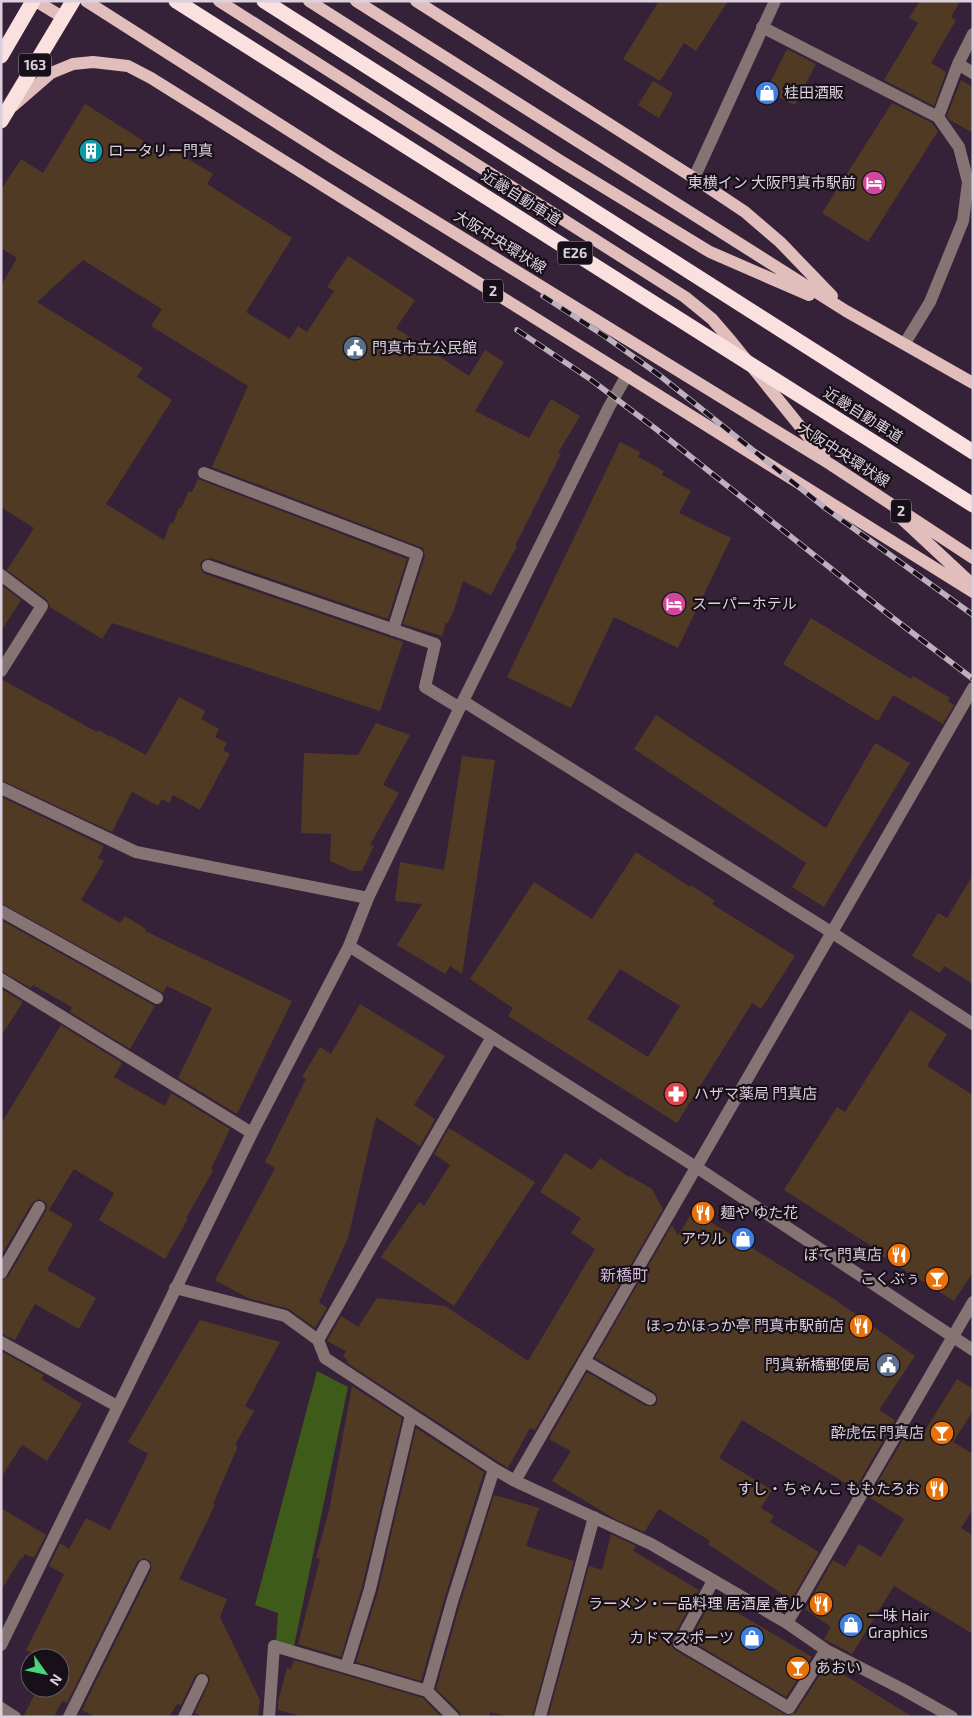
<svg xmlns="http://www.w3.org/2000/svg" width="974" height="1718" font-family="'Exo 2','Noto Sans JP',sans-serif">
<rect width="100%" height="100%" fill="#362238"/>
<path fill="#3f5b19" d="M317,1371L348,1387L294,1646L276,1641L278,1613L255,1605Z"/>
<path fill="#513a24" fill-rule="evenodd" d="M659,1H728L696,51L684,43L660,81L623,59Z
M920,1H960L951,17L956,20L931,63L946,72L934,106L884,80L918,23L909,18Z
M787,49L816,64L795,105L766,91Z
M961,80L973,87V133L950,120L947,116Z
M653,81L673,93L659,118L638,105Z
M892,103L932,123L938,131L868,242L822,213Z
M85,104L169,157L173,150L213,174L207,184L292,238L246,312L290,339L298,326L307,332L334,291L327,287L348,256L415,300L396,328L469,376L485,350L504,362L475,411L529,438L551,399L580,416L558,453L561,454L515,546H517L491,595L463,581L454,610L448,623H446L442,636L403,624L425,556L423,548L212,467L248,386L151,326L162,309L83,260L37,302L143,368L137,377L172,400L106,504L164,540L170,523L173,524L179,508H181L189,491L192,492L198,479L407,559L388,619L211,558L203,560L200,564L202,571L205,574L403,642L380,711L112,623L102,639L50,607L47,600L7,570L34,528L1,507V286L17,258L1,248V190L21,159L43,173Z
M620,442L640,452L638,457L664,471L662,475L691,491L679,513L731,538L678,648L614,617L571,708L507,677Z
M1,585L21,600L1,631Z
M811,618L911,679L913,676L950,698L948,701L954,705L943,724L893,695L878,721L783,664Z
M1,679L97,732L98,730L110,737L111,736L146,755L179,697L205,711L201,719L219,729L215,737L227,743L223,750L230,754L200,810L173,795L169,803L162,799L158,806L132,792L112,832L1,780Z
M656,715L826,828L875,743L910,763L824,907L792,887L806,863L634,749Z
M376,723L410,735L383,785L399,793L370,845L374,846L362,871H352L330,861L331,834L301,833L304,753L358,755Z
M462,756L495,760L462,974L450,966L445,974L397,945L422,904L395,901L400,862L444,870Z
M1,797L104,846L98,858L104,861L81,900L120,923L125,916L146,929L145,931L292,1001L237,1114L178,1078L212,1008L167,986L163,993L1,903Z
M636,852L690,887L691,885L715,901L712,904L795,956L761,1009L752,1003L677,1123L508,1016L513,1008L470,979L534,882L592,919ZM620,969L680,1006L648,1057L587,1019Z
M973,875V984L944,966L940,973L912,956L938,913L947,918Z
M1,920L155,1006L130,1049L70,1012L72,1007L33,985L31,988L1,971Z
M1,989L23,1002L1,1036Z
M360,1004L445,1056L414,1105L435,1119L420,1146L376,1117L348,1238L319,1302L327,1308L315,1328L289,1309L248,1298L215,1280L275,1168L265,1162L306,1079L302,1077L320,1047L331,1054Z
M910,1010L947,1034L927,1066L973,1095V1272L954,1301L874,1251L876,1249L784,1190L837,1107L845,1112Z
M61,1025L122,1063L114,1077L165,1106L171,1093L230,1129L211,1169L213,1171L186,1218L188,1219L165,1259L99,1220L114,1193L74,1169L49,1210L73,1224L47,1270L96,1298L79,1329L35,1304L15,1340L1,1334V1281L8,1277L46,1211L47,1206L46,1203L39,1199L32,1203L1,1256V1124Z
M449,1128L535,1182L454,1306L381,1257L419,1202L424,1206L450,1165L434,1154Z
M565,1153L592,1170L600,1158L629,1177L630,1176L652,1189L663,1209L535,1430L530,1428L508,1468L347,1363L348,1360L343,1357L346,1351L327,1341L341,1316L358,1327L377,1298L445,1306L528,1361L595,1249L571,1233L581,1218L540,1192Z
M693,1211L834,1299L915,1356L879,1410L895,1420L855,1489L742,1420L719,1458L772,1490L761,1508L774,1516L770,1522L819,1552L791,1600L708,1544L710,1541L659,1509L644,1532L615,1519L552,1481L571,1451L549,1439L587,1372L646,1406H654L657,1403V1395L654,1392L595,1358L672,1225L678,1236Z
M200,1320L280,1342L245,1406L254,1411L235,1445L238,1446L213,1504L215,1505L179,1579L227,1599L220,1617L260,1700L258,1717H203L195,1713L210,1680L208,1675L202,1672L195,1676L181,1705L177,1704L169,1717H96L82,1710L151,1570V1562L144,1558L137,1562L67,1703L62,1701L54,1717H23L38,1688H60V1658H42L26,1650L64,1574L49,1566L60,1543L69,1549L86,1518L110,1530L148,1454L128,1442Z
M1,1351L44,1375L41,1379L82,1404L47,1461L22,1445L1,1477Z
M957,1379L973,1389V1411L953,1442L973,1454V1509L961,1528L973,1535V1634L894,1586L852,1654L824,1639L831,1627L805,1609L833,1560L845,1567L859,1544L881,1557L904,1519L869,1497L909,1429L921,1437Z
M352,1386L402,1418L362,1587L341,1657L298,1644L320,1559L316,1558L329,1511Z
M416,1428L484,1472L444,1600L421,1681L356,1662L378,1591Z
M494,1495L539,1508L526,1546L574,1561L532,1717H510L490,1712L489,1717H461L459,1711L436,1689L460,1604Z
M1,1508L46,1535L34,1558L25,1554L22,1559L21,1558L1,1590Z
M611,1534L636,1546L633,1551L699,1590L672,1639V1647L675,1650L788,1716L796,1712L829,1661L844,1668L841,1673L913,1717H548L589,1566L602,1570Z
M713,1598L812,1657L786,1697L690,1640Z
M294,1660L423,1698L441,1717H304L278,1710V1701L287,1668L291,1669Z"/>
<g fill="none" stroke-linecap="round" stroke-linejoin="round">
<path stroke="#857473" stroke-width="12" d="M762,27L938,117
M958,64L973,73
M694,178L775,1
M905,343L930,302L963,221L968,182L959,147L938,117L958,64L973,34
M204,473L417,554L393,630
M208,566L435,644L425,687L460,708
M1,575L42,606L1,671
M463,701L831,932L973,1024
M1,788L136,852L368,898
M1,911L157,998
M349,946L696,1167L973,1350
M1,979L252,1133
M1,1273L39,1207
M175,1288L285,1316L318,1340L325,1358L494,1469L515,1481L651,1544L787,1623L826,1650L904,1690L952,1717
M318,1340L492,1037
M1,1342L117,1406
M584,1361L650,1399
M515,1481L973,688
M713,1581L679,1643L789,1708L826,1650
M787,1623L973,1302
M1,1645L252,1133L349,946L368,898L463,701L609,407L627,375
M346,1667L370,1589L411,1415
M1,1708L15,1717
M69,1717L144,1566
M184,1717L202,1680
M269,1717L274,1646L427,1691
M453,1717L427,1691L452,1602L494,1469
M540,1717L594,1517"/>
<path stroke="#e1bebb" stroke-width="12" d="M36,1L64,18
M86,1L334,159L830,464L973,558
M219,1L685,297L712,319L731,341L824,456
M309,1L559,160L710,252L809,295
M356,1L846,311L973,383
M416,1L694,178L745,212L780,242L832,296
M13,106L51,73L73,64L93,62L128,66L151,78L973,592
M900,517L973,585"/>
<path stroke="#fae0de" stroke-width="15" d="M264,1L973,452
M1,56L33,1
M1,121L73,1"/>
<g stroke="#beb0bf" stroke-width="5.5">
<path id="rail" d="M543,296L606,337L659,375L824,507L973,615
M517,330L590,379L656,429L893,618L973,679"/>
</g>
<use href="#rail" stroke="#181019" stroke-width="4" stroke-dasharray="11" stroke-linecap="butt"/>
<path stroke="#fae0de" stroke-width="15" d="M176,1L973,505"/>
</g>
<defs>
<g id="shop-disc" transform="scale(1.25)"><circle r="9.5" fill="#3f7fe0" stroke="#181019"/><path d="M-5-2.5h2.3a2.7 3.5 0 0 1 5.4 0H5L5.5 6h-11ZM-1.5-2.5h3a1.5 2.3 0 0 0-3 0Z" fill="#fff"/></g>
<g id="building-disc" transform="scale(1.25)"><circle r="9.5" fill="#0f9aa8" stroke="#181019"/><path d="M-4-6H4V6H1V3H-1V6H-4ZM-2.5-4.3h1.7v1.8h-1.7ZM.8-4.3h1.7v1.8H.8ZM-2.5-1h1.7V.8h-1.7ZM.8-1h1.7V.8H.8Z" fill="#fff"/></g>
<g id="hotel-disc" transform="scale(1.25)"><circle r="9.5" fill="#d1479c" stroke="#181019"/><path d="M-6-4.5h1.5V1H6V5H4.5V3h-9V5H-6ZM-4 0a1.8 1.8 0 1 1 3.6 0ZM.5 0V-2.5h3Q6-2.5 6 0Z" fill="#fff"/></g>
<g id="civic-disc" transform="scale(1.25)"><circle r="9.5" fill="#5c6f8a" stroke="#181019"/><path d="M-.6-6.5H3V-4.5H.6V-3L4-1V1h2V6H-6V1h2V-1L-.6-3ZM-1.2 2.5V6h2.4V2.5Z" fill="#fff"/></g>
<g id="pharmacy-disc" transform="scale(1.25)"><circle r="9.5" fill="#e0444e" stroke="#181019"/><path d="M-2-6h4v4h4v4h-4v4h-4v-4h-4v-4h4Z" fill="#fff"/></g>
<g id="restaurant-disc" transform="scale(1.25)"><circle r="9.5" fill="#e8710a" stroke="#181019"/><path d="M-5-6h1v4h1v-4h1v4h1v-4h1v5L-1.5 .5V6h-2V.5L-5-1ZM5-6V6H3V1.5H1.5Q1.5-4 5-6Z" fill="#fff"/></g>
<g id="bar-disc" transform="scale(1.25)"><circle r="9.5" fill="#e8710a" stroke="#181019"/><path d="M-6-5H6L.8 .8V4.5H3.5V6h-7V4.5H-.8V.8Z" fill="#fff"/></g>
</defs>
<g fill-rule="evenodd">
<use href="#shop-disc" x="767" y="93"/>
<use href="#building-disc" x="91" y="151"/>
<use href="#hotel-disc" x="874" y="183"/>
<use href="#civic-disc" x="355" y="348"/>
<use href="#hotel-disc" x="674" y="604"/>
<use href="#pharmacy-disc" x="676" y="1094"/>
<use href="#restaurant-disc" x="703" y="1213"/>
<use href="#shop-disc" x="743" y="1239"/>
<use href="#restaurant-disc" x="899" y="1255"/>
<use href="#bar-disc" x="937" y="1279"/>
<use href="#restaurant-disc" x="861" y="1326"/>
<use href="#civic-disc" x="888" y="1365"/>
<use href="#bar-disc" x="942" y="1433"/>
<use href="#restaurant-disc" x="937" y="1489"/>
<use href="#restaurant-disc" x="821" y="1604"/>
<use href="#shop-disc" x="851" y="1625"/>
<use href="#shop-disc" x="752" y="1638"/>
<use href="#bar-disc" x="798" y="1668"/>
</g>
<g text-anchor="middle" stroke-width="4.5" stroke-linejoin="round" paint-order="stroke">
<g fill="#181019" stroke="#a296a3" stroke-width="1">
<rect x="19" y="53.5" width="32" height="23" rx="4"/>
<rect x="557.5" y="241.5" width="35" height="23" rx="4"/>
<rect x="483" y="279.5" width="20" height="23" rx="4"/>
<rect x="891" y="499.5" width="20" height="23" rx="4"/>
</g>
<g font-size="14" font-weight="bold" fill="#ddd0de">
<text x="35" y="70">163</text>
<text x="575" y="258">E26</text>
<text x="493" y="296">2</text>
<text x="901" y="516">2</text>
</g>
<g font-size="15" fill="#ddd0de" stroke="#181019" text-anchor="end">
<text x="784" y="98" text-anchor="start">桂田酒販</text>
<text x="108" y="156" text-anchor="start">ロータリー門真</text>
<text x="856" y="188">東横イン 大阪門真市駅前</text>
<text x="372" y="353" text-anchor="start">門真市立公民館</text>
<text x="692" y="609" text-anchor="start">スーパーホテル</text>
<text x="694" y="1099" text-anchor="start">ハザマ薬局 門真店</text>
<text x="720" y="1218" text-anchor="start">麺や ゆた花</text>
<text x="726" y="1244">アウル</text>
<text x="882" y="1260">ぼて 門真店</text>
<text x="920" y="1284">こくぶぅ</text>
<text x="844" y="1331">ほっかほっか亭 門真市駅前店</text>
<text x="870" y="1370">門真新橋郵便局</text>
<text x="924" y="1438">酔虎伝 門真店</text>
<text x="920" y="1494">すし・ちゃんこ ももたろお</text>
<text x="804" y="1609">ラーメン・一品料理 居酒屋 香ル</text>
<text x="868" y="1621" text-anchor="start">一味 Hair<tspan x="868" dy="17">Graphics</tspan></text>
<text x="734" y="1643">カドマスポーツ</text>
<text x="816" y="1673" text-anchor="start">あおい</text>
</g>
<g font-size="15" fill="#ddd0de" stroke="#181019">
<text transform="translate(521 198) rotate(32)" y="5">近畿自動車道</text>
<text transform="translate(500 242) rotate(32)" y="5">大阪中央環状線</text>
<text transform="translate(863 415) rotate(32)" y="5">近畿自動車道</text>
<text transform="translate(844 455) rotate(33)" y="5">大阪中央環状線</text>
</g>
<g font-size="16" fill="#d1b8d4" stroke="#181019">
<text x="624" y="1281">新橋町</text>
</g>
</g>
<rect width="974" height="1718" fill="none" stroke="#ddd0de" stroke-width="5"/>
<g transform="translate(45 1673) rotate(123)"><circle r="24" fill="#181019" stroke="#675d68"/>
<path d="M0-4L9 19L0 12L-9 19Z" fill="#48d779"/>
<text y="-8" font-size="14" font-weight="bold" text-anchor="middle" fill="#ddd0de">N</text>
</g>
</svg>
